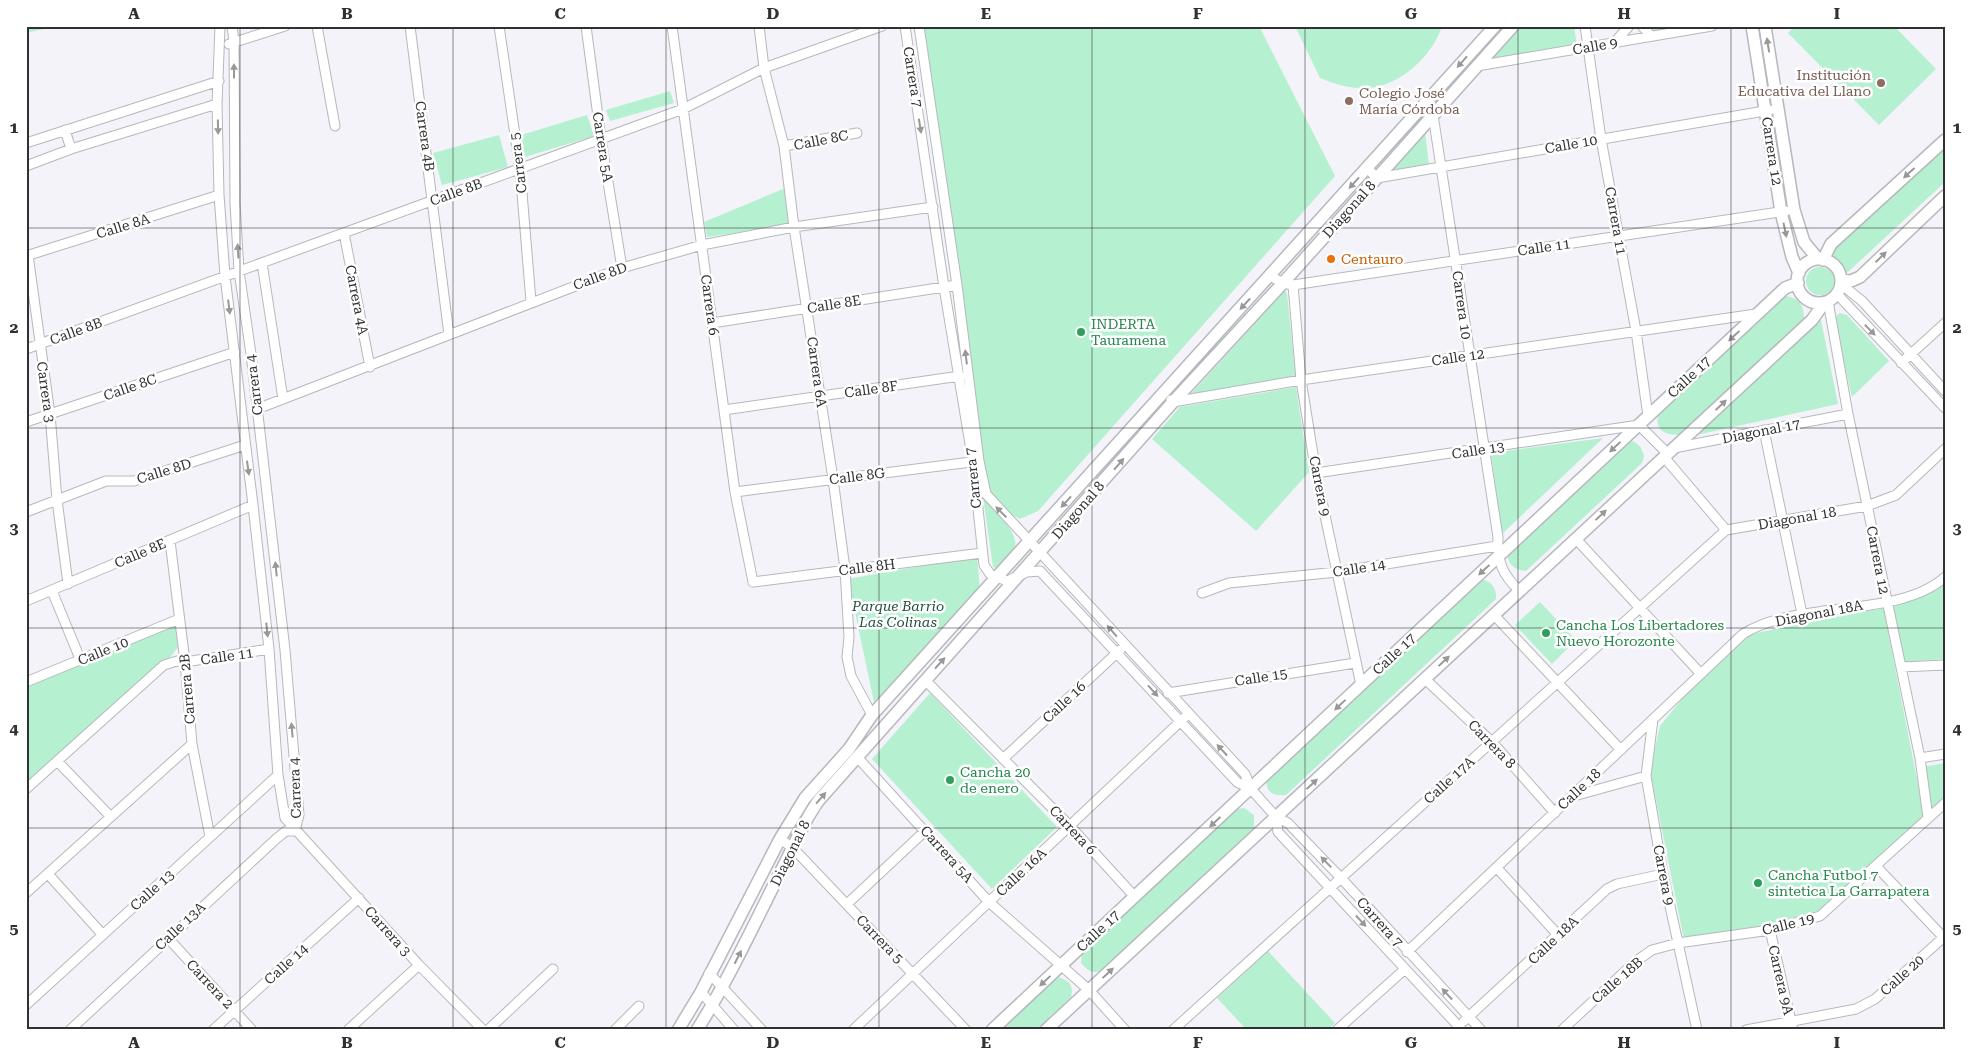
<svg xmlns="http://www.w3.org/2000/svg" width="1971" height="1056" font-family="'Roboto Serif',serif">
<rect width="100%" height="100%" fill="#f3f3f9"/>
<path fill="#b5f0d1" d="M26,26H56L26,33Z
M923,26H1259L1335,176L1038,511L1020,519L1006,512L988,488Z
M1295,26H1442C1433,54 1405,81 1376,87C1358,91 1337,85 1320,78Z
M1521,26H1574L1577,46L1492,59Z
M1646,26H1689L1653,33Z
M1795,26H1894L1936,69L1879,125L1788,33Z
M670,91L674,103L610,121L606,110Z
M587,115L594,136L525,157L518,136Z
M1425,132L1429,165L1387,172Z
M499,135L508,167L442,185L433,153Z
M1945,141V182L1848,272L1841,271L1828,257L1833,246Z
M788,187L791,225L707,237L704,222Z
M1806 281a14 14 0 1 1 28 0a14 14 0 1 1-28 0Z
M1285,291L1287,294L1296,380L1189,396Z
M1786,296C1800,299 1804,305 1804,319L1679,435C1665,435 1655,431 1658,414Z
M1840,313L1847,315L1889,361L1852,397L1834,318Z
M1820,315L1838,404L1696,435Z
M1296,387L1309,472L1256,531L1152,439L1180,407Z
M1603,438L1502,534L1491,453Z
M1624,440C1636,441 1641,444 1644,456L1642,463L1526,571C1512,569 1509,565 1506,551Z
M983,497C992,508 1019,532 1015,547C1014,555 1003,563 998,569L993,567Z
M977,556L980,590L874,702L848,579Z
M1476,578C1489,580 1497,585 1496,599L1286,795C1271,796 1266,792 1266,777Z
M1945,582V659L1905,662L1891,605L1936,590Z
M1540,602L1576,640L1552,664L1515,625Z
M1883,606L1924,815L1818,912L1767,926L1684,940L1650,770L1660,726L1695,683L1752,634Z
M179,619L182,642L164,665L26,785V688Z
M930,693L1057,827L992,889L872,759Z
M1945,763V796L1932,808L1923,767Z
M1244,808L1254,815V828L1102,970C1093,975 1087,970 1081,963L1082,952L1236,809Z
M1268,951L1335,1023L1328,1030H1247L1217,998Z
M1053,977C1065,977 1075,983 1071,997L1036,1030H997Z"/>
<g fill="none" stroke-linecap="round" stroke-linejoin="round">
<g stroke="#b7b8bd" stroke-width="11">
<path id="minor" d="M220,26L217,104L219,195L225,276L253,505L269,649L278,775L285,818L419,965L483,1030
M232,26L234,42L235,203L239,271L251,354L285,650L299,815L295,831
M317,26L335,126
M410,26L449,335
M499,26L520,169L531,301
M586,26L601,139L622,268
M672,26L735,492L753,582L982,553
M759,26L764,68L784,146L794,227L833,479L845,569L849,637L847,657L851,676L872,715
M905,26L944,287L973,462L984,565L990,574L1007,581L1027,572L1040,571L1237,782L1251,789
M919,26L957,285L979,461L986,494L1245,774L1251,789L1276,817L1288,823L1341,878L1481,1030
M1585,26L1601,139L1636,331L1648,416
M1642,26L1651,36
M1614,43L1629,26
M229,44L285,26
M1477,66L1712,26
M1424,105L1433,115L1498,537C1497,561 1502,575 1520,591
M65,130L71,149
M26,143L219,81
M784,146L857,133
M26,166L71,149L217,104
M1367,168L1377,178L1770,110
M344,233L370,367
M28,255L50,414L57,500L68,584
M26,256L219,195
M262,263L283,399
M1270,276L1283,283L1293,285L1786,211
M1841,284L1862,301L1945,391
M1293,285L1301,380L1316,473L1361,685
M1837,294L1945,408
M1828,301L1848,414L1920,758L1928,818
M712,323L957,285
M26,349L683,109L764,68L882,26
M1901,363L1945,323
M1171,400L1173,402L1301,380L1756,314
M257,409L622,268L702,245L794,227L933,207
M724,410L960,376
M26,422L235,352
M1764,430L1802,614
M1674,448L1848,414
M1664,457L1726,530
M1316,473L1639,425L1668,454
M735,492L979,461
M26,512L106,481H134L245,445
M1726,530L1867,506L1896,495L1945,449
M1576,539L1701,674
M170,541L185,662L192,744L210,837
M52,591L81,661
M1202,593L1229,583L1337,572L1497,546
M26,601L253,505
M1494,615L1621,750
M1901,667L1945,665
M1425,679L1492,742L1555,813
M925,680L1070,826L1135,897
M26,682L179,619
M1168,693L1355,663
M1653,719L1646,776L1663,874L1697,1030
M858,758L989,902L1089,990L1125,1030
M1920,758L1945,754
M1003,759L1120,650
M57,761L111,817
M26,789L164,665L177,661L185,662L269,649
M1574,796L1646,776
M1276,817L1278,832L1462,1030
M780,839L793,848L966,1030
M1876,866L1945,939
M1497,868L1558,935
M48,874L103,935
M26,893L192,744
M847,904L926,830
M1770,930L1793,1030
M168,938L252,1030
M1407,952L1743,634C1799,599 1898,619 1945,577
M709,973L762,1030
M701,992L734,1030
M26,1005L278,775
M1464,1021L1607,889L1617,884L1663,874
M70,1030L276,839L286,831H295
M213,1030L359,898
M348,1030L419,965
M488,1030L553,969
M615,1030L639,1006
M853,1030L1184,718
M1173,1030L1726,530
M1337,1030L1405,969
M1562,1030L1635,962L1652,950L1678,943L1770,930L1820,916L1945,803
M1746,1030L1856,1009L1875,999L1945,936"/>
</g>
<g stroke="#b7b8bd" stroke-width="14">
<path id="tertiary" d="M1752,26L1781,212L1792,257L1799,273
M1765,26L1794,210L1804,242L1818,259
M1797 281a22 22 0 1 1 44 0a22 22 0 1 1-44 0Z
M1823,260L1831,244L1945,140
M1841,280L1851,281L1860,277L1945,196
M678,1030L701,992L780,839L805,798L849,749L872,715L1495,26
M697,1030C729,979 754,924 781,871C794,846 803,822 819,800L1173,402L1283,283L1513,26
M992,1030L1785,288L1798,283
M1046,1030L1812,320L1824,303"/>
</g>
<use href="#minor" stroke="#fff" stroke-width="9"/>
<use href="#tertiary" stroke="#fff" stroke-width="11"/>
</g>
<defs><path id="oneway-solid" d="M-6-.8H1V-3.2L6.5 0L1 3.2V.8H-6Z" transform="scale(1.25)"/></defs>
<g fill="#989899">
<use href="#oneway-solid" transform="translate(1768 45) rotate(-99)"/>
<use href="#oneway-solid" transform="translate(1462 62) rotate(132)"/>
<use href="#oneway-solid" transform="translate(234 71) rotate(-90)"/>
<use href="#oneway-solid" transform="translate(920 126) rotate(81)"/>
<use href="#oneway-solid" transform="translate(218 127) rotate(89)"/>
<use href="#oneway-solid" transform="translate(1909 173) rotate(138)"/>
<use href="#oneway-solid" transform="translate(1354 183) rotate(132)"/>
<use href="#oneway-solid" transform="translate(1785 230) rotate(78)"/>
<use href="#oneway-solid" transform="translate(238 251) rotate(-93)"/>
<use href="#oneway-solid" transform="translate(1881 257) rotate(-44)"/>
<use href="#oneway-solid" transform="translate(1245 304) rotate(133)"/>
<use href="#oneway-solid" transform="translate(229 307) rotate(83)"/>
<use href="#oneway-solid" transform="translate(1870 330) rotate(46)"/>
<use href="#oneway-solid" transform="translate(1734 336) rotate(137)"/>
<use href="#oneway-solid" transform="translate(966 357) rotate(-97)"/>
<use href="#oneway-solid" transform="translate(1721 405) rotate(-43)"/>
<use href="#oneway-solid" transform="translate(1615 447) rotate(137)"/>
<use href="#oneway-solid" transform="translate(1119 464) rotate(-49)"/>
<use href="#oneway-solid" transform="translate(248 468) rotate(82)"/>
<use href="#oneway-solid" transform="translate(1066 502) rotate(132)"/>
<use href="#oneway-solid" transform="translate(1001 512) rotate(-135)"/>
<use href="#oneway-solid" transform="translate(1601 515) rotate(-43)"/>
<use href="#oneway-solid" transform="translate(276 569) rotate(-96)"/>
<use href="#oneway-solid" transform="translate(1484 570) rotate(137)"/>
<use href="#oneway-solid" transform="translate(267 630) rotate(84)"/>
<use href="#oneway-solid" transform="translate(1112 631) rotate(-131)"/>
<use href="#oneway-solid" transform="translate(1444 661) rotate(-43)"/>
<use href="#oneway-solid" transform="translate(940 663) rotate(-48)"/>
<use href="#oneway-solid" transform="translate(1153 691) rotate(48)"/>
<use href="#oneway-solid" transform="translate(1340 705) rotate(137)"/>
<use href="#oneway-solid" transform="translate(292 730) rotate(-95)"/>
<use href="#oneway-solid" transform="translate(1222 750) rotate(-133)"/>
<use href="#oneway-solid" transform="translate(1312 784) rotate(-43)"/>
<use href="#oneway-solid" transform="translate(821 798) rotate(-49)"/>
<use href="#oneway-solid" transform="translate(1215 822) rotate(137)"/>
<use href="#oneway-solid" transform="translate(1326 862) rotate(-134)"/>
<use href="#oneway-solid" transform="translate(1361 921) rotate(47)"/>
<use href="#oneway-solid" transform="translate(738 957) rotate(-63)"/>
<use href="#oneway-solid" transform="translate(1108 973) rotate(-43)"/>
<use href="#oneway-solid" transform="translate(1045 981) rotate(137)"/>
<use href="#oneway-solid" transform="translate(1447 994) rotate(-133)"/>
</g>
<path fill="none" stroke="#313133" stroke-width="1" stroke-opacity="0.55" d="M240,26V1030M453,26V1030M666,26V1030M879,26V1030M1092,26V1030M1305,26V1030M1518,26V1030M1731,26V1030M26,228H1945M26,428H1945M26,628H1945M26,828H1945"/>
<g fill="#8d6e63" stroke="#fff" stroke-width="2">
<circle cx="1881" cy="83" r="5"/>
<circle cx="1349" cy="101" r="5"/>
</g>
<circle fill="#e8710a" stroke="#fff" stroke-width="2" cx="1331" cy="259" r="5"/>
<g fill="#2e9e5b" stroke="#fff" stroke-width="2">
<circle cx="1081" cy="332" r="5"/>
<circle cx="1546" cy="633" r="5"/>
<circle cx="950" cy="780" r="5"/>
<circle cx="1758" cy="883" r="5"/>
</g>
<g text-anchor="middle" stroke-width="5" stroke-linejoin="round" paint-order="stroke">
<g font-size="14" fill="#313133" stroke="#fff">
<text transform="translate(1595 46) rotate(-10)" y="5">Calle 9</text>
<text transform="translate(913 77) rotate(81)" y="5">Carrera 7</text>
<text transform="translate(425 136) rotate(82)" y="5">Carrera 4B</text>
<text transform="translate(821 140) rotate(-11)" y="5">Calle 8C</text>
<text transform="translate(1571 144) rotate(-10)" y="5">Calle 10</text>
<text transform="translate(603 147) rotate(81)" y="5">Carrera 5A</text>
<text transform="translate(1772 151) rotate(81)" y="5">Carrera 12</text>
<text transform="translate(518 163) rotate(-97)" y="5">Carrera 5</text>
<text transform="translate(456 192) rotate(-20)" y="5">Calle 8B</text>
<text transform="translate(1349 209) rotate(-48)" y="5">Diagonal 8</text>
<text transform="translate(1616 221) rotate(80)" y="5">Carrera 11</text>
<text transform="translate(123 226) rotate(-17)" y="5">Calle 8A</text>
<text transform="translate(1544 247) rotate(-8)" y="5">Calle 11</text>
<text transform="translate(600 276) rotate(-20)" y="5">Calle 8D</text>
<text transform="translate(357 300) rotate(79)" y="5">Carrera 4A</text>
<text transform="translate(834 304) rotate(-9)" y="5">Calle 8E</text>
<text transform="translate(710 305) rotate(82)" y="5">Carrera 6</text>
<text transform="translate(1462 305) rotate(82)" y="5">Carrera 10</text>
<text transform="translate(76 331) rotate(-20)" y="5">Calle 8B</text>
<text transform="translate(1458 357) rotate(-8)" y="5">Calle 12</text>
<text transform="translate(817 372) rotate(82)" y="5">Carrera 6A</text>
<text transform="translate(1689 377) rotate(-43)" y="5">Calle 17</text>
<text transform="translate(254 385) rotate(-97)" y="5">Carrera 4</text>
<text transform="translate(130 387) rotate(-19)" y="5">Calle 8C</text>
<text transform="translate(871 389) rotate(-8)" y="5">Calle 8F</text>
<text transform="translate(46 392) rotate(82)" y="5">Carrera 3</text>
<text transform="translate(1761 431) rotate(-11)" y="5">Diagonal 17</text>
<text transform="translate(1478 450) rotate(-9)" y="5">Calle 13</text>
<text transform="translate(164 471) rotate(-17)" y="5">Calle 8D</text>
<text transform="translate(857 476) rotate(-7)" y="5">Calle 8G</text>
<text transform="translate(973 478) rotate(-96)" y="5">Carrera 7</text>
<text transform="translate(1320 486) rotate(79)" y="5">Carrera 9</text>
<text transform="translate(1078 510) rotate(-49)" y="5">Diagonal 8</text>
<text transform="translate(1797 518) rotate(-10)" y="5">Diagonal 18</text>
<text transform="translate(140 553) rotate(-23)" y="5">Calle 8E</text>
<text transform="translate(1878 560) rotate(79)" y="5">Carrera 12</text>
<text transform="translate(867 567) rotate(-7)" y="5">Calle 8H</text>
<text transform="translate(1359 568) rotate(-9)" y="5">Calle 14</text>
<text transform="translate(1819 613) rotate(-11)" y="5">Diagonal 18A</text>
<text transform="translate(103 651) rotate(-22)" y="5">Calle 10</text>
<text transform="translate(1394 654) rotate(-43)" y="5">Calle 17</text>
<text transform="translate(227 656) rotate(-8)" y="5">Calle 11</text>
<text transform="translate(1261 677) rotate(-9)" y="5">Calle 15</text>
<text transform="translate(187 689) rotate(-95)" y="5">Carrera 2B</text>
<text transform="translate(1064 702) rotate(-43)" y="5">Calle 16</text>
<text transform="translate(1492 744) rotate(46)" y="5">Carrera 8</text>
<text transform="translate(1449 780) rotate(-42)" y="5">Calle 17A</text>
<text transform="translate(295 788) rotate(-92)" y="5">Carrera 4</text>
<text transform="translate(1579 789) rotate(-43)" y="5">Calle 18</text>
<text transform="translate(1073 830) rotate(47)" y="5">Carrera 6</text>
<text transform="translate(790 853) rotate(-64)" y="5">Diagonal 8</text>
<text transform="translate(947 854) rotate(48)" y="5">Carrera 5A</text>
<text transform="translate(1021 872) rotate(-43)" y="5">Calle 16A</text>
<text transform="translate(1664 875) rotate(79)" y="5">Carrera 9</text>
<text transform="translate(152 890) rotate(-42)" y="5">Calle 13</text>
<text transform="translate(1380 922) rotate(48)" y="5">Carrera 7</text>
<text transform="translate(1788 924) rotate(-14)" y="5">Calle 19</text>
<text transform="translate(180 926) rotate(-43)" y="5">Calle 13A</text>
<text transform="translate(388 931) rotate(48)" y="5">Carrera 3</text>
<text transform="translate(1098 931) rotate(-43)" y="5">Calle 17</text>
<text transform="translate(880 939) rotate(46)" y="5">Carrera 5</text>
<text transform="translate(1553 940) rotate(-43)" y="5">Calle 18A</text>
<text transform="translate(286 964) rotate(-42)" y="5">Calle 14</text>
<text transform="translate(1902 975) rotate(-42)" y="5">Calle 20</text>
<text transform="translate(1617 980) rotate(-41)" y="5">Calle 18B</text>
<text transform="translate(1781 980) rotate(77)" y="5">Carrera 9A</text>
<text transform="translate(210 984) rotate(47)" y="5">Carrera 2</text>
</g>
<g font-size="14" fill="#785e54" stroke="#fff" text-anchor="end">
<text x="1871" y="80">Institución<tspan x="1871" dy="16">Educativa del Llano</tspan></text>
<text x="1359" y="98" text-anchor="start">Colegio José<tspan x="1359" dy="16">María Córdoba</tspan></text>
</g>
<g font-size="14" fill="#c56008" stroke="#fff" text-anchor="start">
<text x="1341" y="264">Centauro</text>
</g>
<g font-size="14" fill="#27864d" stroke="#fff" text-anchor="start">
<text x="1091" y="329">INDERTA<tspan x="1091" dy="16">Tauramena</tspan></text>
<text x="1556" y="630">Cancha Los Libertadores<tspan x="1556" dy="16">Nuevo Horozonte</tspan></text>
<text x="960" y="777">Cancha 20<tspan x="960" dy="16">de enero</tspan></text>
<text x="1768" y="880">Cancha Futbol 7<tspan x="1768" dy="16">sintetica La Garrapatera</tspan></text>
</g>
<g font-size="14" font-style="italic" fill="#244f3b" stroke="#fff">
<text x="898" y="611">Parque Barrio<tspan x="898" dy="16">Las Colinas</tspan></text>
</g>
</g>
<rect width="1971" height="1056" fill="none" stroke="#ffffff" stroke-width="55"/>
<rect x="28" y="28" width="1916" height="1000" fill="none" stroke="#313133" stroke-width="2"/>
<g font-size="16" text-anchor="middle" font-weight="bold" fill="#313133">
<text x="134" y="19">A</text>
<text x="347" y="19">B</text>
<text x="560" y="19">C</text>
<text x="773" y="19">D</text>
<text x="986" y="19">E</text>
<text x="1198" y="19">F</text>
<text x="1411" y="19">G</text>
<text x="1624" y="19">H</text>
<text x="1837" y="19">I</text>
<text x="14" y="133">1</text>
<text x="1957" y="133">1</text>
<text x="14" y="333">2</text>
<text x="1957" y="333">2</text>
<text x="14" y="534">3</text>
<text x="1957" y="534">3</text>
<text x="14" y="734">4</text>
<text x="1957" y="734">4</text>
<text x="14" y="934">5</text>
<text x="1957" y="934">5</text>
<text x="134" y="1048">A</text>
<text x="347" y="1048">B</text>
<text x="560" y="1048">C</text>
<text x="773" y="1048">D</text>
<text x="986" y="1048">E</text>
<text x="1198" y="1048">F</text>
<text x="1411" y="1048">G</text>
<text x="1624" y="1048">H</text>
<text x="1837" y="1048">I</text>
</g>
</svg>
